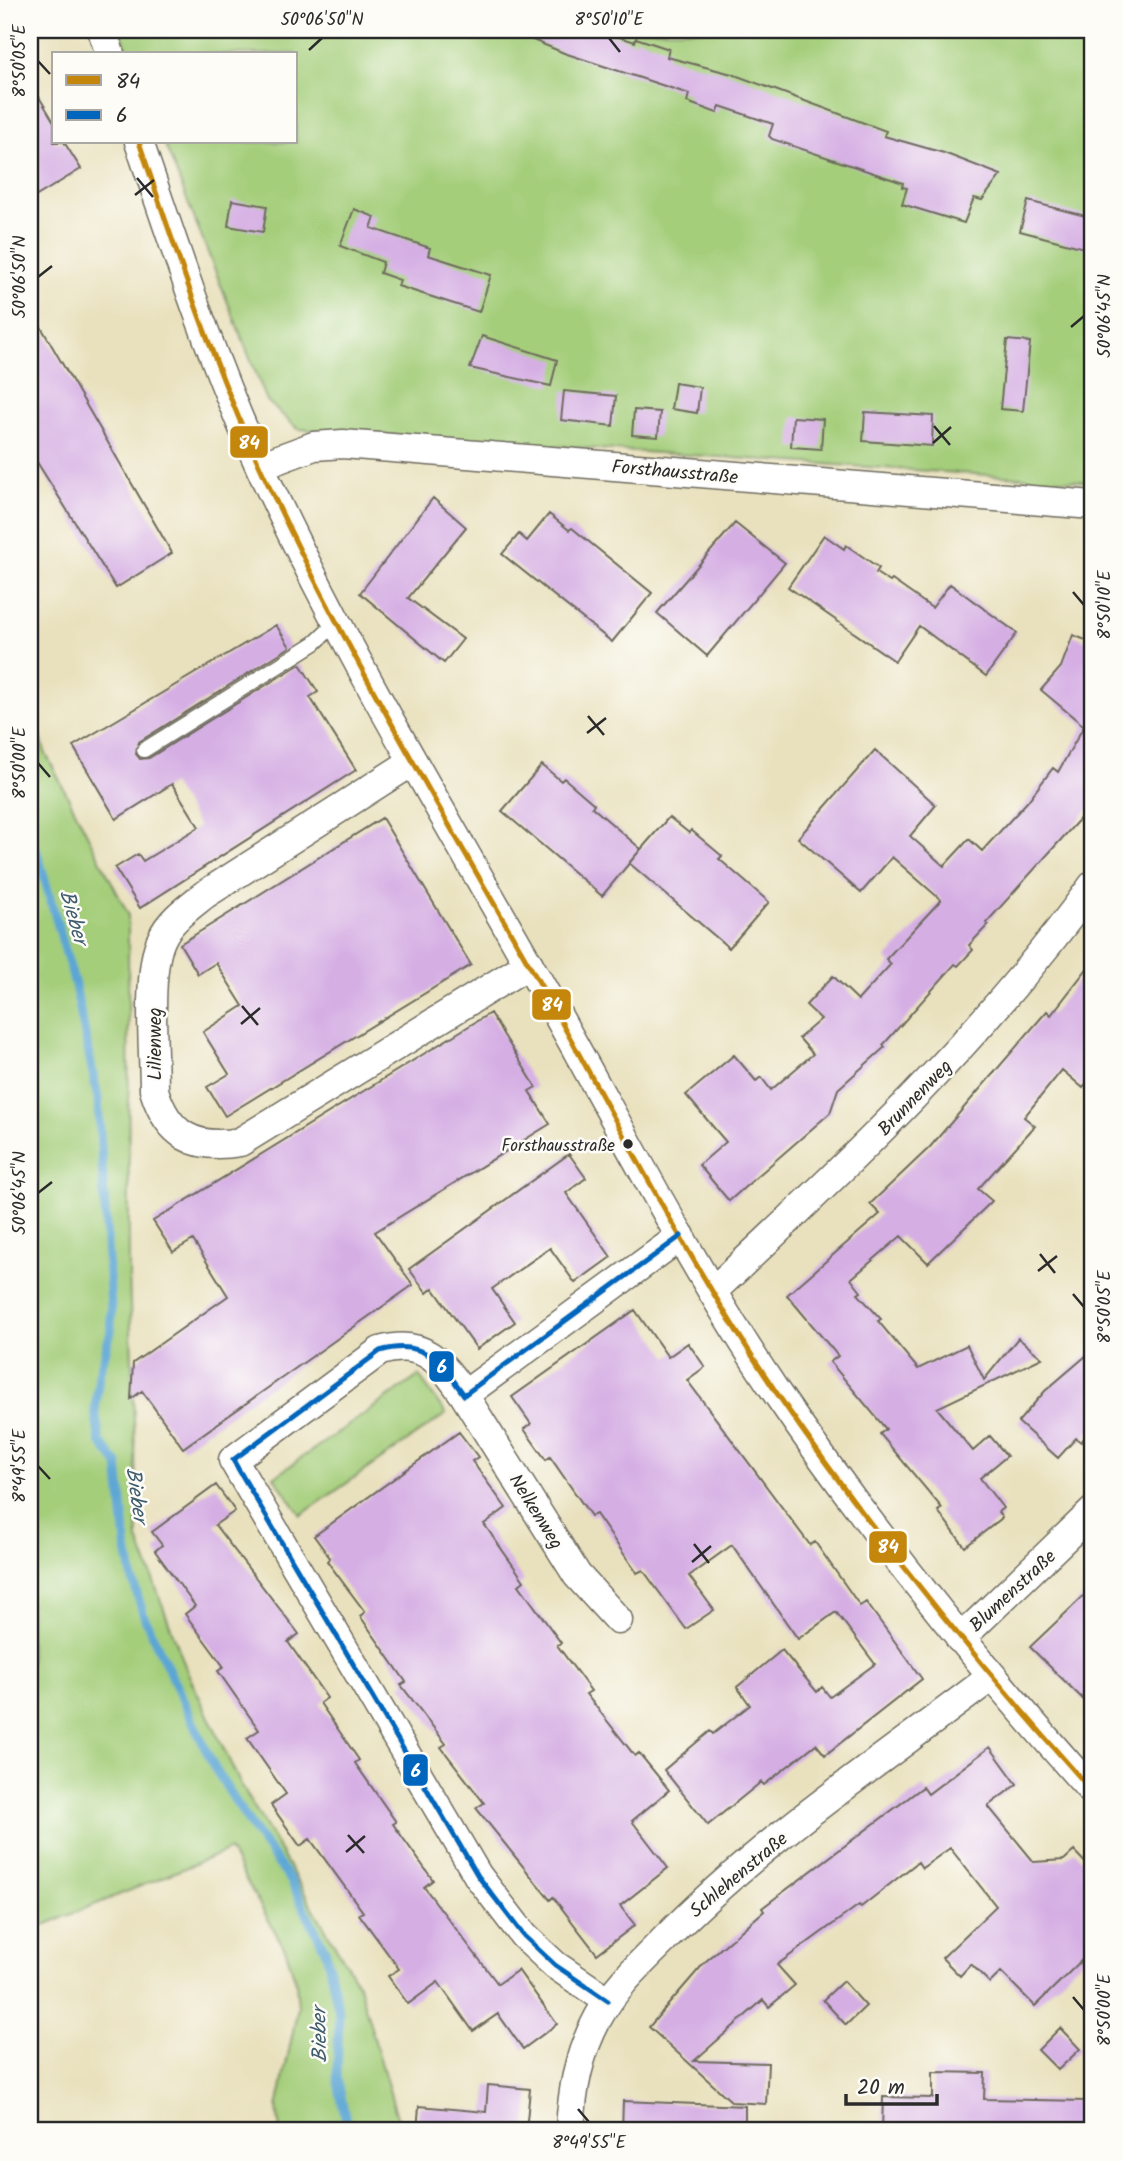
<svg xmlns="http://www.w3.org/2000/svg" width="1123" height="2161" font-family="Kalam,sans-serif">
<rect width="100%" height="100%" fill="#fdfcf7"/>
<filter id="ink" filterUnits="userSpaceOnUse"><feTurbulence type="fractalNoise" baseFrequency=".0143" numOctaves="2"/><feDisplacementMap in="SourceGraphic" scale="14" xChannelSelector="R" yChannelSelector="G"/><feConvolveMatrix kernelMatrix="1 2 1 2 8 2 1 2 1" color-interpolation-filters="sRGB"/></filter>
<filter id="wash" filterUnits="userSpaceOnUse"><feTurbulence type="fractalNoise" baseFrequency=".00686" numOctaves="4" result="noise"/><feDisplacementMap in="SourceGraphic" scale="28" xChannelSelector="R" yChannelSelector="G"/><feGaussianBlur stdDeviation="1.57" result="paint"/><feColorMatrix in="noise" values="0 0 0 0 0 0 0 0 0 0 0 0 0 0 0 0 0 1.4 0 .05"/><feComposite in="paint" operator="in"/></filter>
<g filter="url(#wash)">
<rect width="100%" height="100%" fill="#e9e1be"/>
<path fill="#a4ce7a" stroke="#687c52" stroke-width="2" d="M120,30H1093V482L298,429L267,401L164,142H296V54H129Z
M30,698L45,752L128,914L129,1273L138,1539L187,1671L240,1783L359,1986L401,2131H280L277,2108L298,2007L296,1983L286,1951L229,1850L30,1931Z
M419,1376L446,1414L301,1515L274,1477Z"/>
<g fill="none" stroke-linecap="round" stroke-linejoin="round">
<path stroke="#5ca6d4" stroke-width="9" d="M30,828L75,985L98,1099L111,1308V1331L99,1375L95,1411L100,1442L118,1464L126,1544L133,1581L145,1619L214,1767L254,1831L291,1881L326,1952L339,2012L337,2077L348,2131"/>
</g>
<g id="blocks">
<path fill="#d5afe4" d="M509,30H598L635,42L636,38L669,49L667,57L732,74L886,131L884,136L944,153L1001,175L982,200L974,198L964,223L902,204L907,188L902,187L903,183L772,139L769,136L773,124L720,106L717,113L687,102L689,94L564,53Z
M30,82L54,122V142H64L81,169L30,200Z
M232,200L267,206L263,232L228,226Z
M1028,201L1093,218L1088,249L1020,231Z
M354,209L375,217L371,228L430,248L428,255L491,275L479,312L398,286L400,280L380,273L383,262L340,246Z
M30,308L172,553L116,588L30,451Z
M482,336L557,360L551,386L470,368Z
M1007,340L1030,342L1023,411L1000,409Z
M675,383L700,387L697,413L671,409Z
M564,391L616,396L613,426L561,420Z
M634,410L660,412L658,437L632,435Z
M865,412L933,416L932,446L863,441Z
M793,417L823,419L821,449L791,447Z
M433,498L466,527L408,598L463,639L444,663L360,593Z
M549,514L569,530L572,528L652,593L612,642L502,554L519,534L527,541Z
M735,523L785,563L707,656L657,613Z
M824,535L844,549L846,545L879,568L876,573L890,582L892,580L932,608L950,584L1017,633L986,676L919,626L895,661L788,587Z
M276,625L290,647L139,742L136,754L140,759L149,758L300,664L318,692L310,697L356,770L140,908L115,868L138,854L143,861L199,827L172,784L116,819L73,746Z
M1073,635L1093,643V804L986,923L988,925L969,945L973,950L958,966L955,964L883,1045L885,1047L838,1089L830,1113L729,1201L699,1165L726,1142L686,1095L734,1055L756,1081L761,1077L771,1090L813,1054L799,1038L821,1019L806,1005L833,976L858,1000L891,964L886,959L941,900L892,857L861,893L798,838L875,750L936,805L910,836L944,866L969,839L982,851L1027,802L1053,768L1058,772L1084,726L1041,690L1061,667Z
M542,765L561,781L564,778L594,804L592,807L641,849L602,896L502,811Z
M669,817L689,833L691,830L722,856L719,859L769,902L729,948L629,863Z
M382,818L471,965L225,1116L207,1087L229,1074L203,1032L243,1006L216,963L198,974L180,944Z
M1093,961V1075L1083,1088L1062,1070L1024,1117L1035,1126L978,1189L992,1201L928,1263L901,1236L851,1279L861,1292L858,1294L881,1319L878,1321L918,1369L967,1345L984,1380L1018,1338L1042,1358L937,1408L973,1451L990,1436L1007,1456L980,1478L1003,1508L998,1512L1002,1518L965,1547L938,1511L942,1508L880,1434L886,1429L830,1362L838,1356L787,1295L880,1214L870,1204L930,1147L1047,1011L1051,1015Z
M490,1013L536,1087L529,1091L550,1124L375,1232L413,1285L183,1448L142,1391L131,1399L133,1363L228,1296L193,1240L173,1252L153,1221Z
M569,1154L586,1178L566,1193L611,1257L575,1283L550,1248L492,1289L515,1322L477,1349L433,1288L427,1293L409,1269Z
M635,1310L668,1357L688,1343L705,1367L687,1380L810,1545L815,1542L860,1606L866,1602L922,1679L825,1755L816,1744L764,1785L761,1782L708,1825L664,1770L710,1731L713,1734L750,1705L737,1687L782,1650L817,1692L822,1687L830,1697L875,1664L836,1612L798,1639L732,1545L689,1576L714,1610L686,1629L643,1570L637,1573L596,1514L591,1516L550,1457L546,1460L524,1429L531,1424L512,1397Z
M1093,1350V1428L1081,1442L1076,1438L1058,1458L1018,1422L1045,1391Z
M459,1432L478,1457L472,1461L506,1508L484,1524L524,1581L519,1585L561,1643L557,1645L591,1691L586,1694L635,1756L639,1753L669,1790L632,1821L668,1868L620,1906L635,1925L597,1954L553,1897L550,1900L476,1808L484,1803L441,1747L446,1744L401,1685L406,1682L360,1616L365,1612L327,1561L330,1558L314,1536Z
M216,1485L235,1511L215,1525L299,1634L288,1642L327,1698L320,1703L359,1760L355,1763L396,1822L393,1824L433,1880L424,1887L498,1984L518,1970L557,2024L523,2049L498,2014L473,2031L438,1982L408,2004L388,1976L399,1969L359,1914L363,1912L310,1839L300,1846L271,1805L286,1794L247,1738L259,1730L218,1671L224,1667L185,1614L195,1606L155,1551L162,1545L152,1532Z
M1093,1587V1709L1030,1647Z
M990,1747L1017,1784L988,1806L1034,1862L1064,1860L1074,1851L1093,1871V1949L1035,2006L1001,1972L990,1983L971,1964L960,1976L942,1958L996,1906L950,1848L922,1868L918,1862L861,1907L859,1905L777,1965L795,1985L769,2007L763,2000L694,2061L768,2063L766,2104L732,2102L649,2027L705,1962L764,1911L762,1908L923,1787L928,1794Z
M843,1981L866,2006L846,2025L823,2000Z
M1060,2028L1080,2049L1058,2070L1038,2050Z
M933,2072L985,2073L984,2099L1087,2101V2105H1093V2131H882L883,2097L933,2098Z
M488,2085L530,2089L526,2131H417L419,2106L486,2112Z
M623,2101L745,2106V2131H622Z"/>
</g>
</g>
<g filter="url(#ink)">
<use href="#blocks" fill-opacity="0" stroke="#6e6b5e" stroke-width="2"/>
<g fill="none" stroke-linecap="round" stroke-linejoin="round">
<g stroke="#6e6b5e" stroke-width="17">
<path id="service" d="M144,750L315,643L336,623"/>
</g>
<g stroke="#6e6b5e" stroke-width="31">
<path id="minor" d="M102,30L110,54
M139,142C176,251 212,361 260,467C342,646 443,813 540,984C617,1120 688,1262 776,1392C872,1533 980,1666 1093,1792
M260,466L314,446L343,444L1093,505
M412,762L204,895C189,907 170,920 162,938C146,970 154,1051 154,1090C168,1136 195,1150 240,1142L529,964
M713,1291C849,1164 984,1036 1093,885
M464,1395L577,1575L618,1620
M960,1639L1093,1511
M608,2001L555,1965L524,1936L478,1876L233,1460L380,1351C424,1338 441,1362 464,1395L681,1236
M570,2131C572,2091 578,2054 598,2018C614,1988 639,1965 663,1941C760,1841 880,1762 991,1677"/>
</g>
<use href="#service" stroke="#fff" stroke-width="14"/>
<use href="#minor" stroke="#fff" stroke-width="28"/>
<g stroke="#fdfcf7" stroke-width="10">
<path id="bus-1" d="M139,142C176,251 212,361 260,467C342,646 443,813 540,984C617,1120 688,1262 776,1392C872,1533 980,1666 1093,1792"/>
</g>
<g stroke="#fdfcf7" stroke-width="10">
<path id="bus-2" d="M608,2001L555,1965L524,1936L478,1876L233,1460L380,1351C424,1338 441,1362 464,1395L681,1236"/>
</g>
<use href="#bus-1" stroke="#c4870b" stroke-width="5"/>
<use href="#bus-2" stroke="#0065bd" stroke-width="5"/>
</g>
</g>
<path fill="none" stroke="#2b2b2b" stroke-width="2.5" d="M609,38L620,52M309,50L322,38M38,61L50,74M137,178L153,197M135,195L154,180M38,277L52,266M1071,327L1084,316M934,426L950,445M933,443L951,427M1073,592L1084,605M588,716L604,735M587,733L606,718M38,763L50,777M242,1006L258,1025M241,1024L260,1008M38,1193L52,1182M1040,1254L1055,1273M1038,1271L1057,1256M1073,1294L1084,1307M38,1466L50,1479M694,1544L709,1563M692,1562L711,1546M348,1835L364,1853M346,1852L365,1836M1073,1997L1084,2010M578,2109L589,2122"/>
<circle fill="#2b2b2b" stroke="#fdfcf7" stroke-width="2.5" cx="628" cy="1144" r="6"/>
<g text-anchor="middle" stroke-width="5" stroke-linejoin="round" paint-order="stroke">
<g font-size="17" fill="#2b2b2b" stroke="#fdfcf7" text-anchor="end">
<text x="615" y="1151">Forsthausstraße</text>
</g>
<g font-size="19" fill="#2b2b2b" stroke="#fdfcf7">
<text transform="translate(675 471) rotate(5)" y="7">Forsthausstraße</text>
<text transform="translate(154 1044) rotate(-90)" y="7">Lilienweg</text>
<text transform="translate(914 1097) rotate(-46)" y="7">Brunnenweg</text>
<text transform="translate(537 1511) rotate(58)" y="7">Nelkenweg</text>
<text transform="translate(1012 1590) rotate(-43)" y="7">Blumenstraße</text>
<text transform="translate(738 1874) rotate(-40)" y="7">Schlehenstraße</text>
</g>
<g font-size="21" font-style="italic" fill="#3f5c6f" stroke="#fdfcf7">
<text transform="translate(74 917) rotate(74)" y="7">Bieber</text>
<text transform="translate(137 1495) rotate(82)" y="7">Bieber</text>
<text transform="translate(319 2035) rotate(-91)" y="7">Bieber</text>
</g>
</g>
<g stroke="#fdfcf7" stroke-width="2.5">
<rect x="229" y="425" width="40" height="34" rx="7" fill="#c4870b"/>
<rect x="531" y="988" width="41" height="33" rx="7" fill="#c4870b"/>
<rect x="428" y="1350" width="27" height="33" rx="7" fill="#0065bd"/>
<rect x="868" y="1530" width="40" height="34" rx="7" fill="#c4870b"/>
<rect x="402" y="1753" width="27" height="34" rx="7" fill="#0065bd"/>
</g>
<g font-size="19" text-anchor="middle" font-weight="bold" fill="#fff">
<text x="249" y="449">84</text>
<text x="552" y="1011">84</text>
<text x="442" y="1373">6</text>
<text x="888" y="1553">84</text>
<text x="416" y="1777">6</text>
</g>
<rect width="1123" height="2161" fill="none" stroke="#fdfcf7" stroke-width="77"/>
<rect x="52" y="52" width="245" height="91" fill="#fdfcf7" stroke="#a9a8a5" stroke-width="2"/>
<rect x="66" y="75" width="35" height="10" fill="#c4870b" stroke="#a9a8a5" stroke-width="2"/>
<text x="116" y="88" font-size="21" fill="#2b2b2b">84</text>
<rect x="66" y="110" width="35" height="10" fill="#0065bd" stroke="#a9a8a5" stroke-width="2"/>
<text x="116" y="122" font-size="21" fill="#2b2b2b">6</text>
<path d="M846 2094v10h91v-10" fill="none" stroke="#2b2b2b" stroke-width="3.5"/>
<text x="857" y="2094" font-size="21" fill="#2b2b2b" stroke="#fdfcf7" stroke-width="5" paint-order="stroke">20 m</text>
<rect x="38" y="38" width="1046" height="2084" fill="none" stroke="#2b2b2b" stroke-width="2.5"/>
<g font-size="18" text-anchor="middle" fill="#2b2b2b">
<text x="322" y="25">50°06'50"N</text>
<text x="609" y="25">8°50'10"E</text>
<text transform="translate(19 61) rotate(-90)" y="6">8°50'05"E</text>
<text transform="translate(19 277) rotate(-90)" y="6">50°06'50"N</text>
<text transform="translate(1104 316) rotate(-90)" y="6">50°06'45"N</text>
<text transform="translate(1104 605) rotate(-90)" y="6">8°50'10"E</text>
<text transform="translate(19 763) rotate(-90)" y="6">8°50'00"E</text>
<text transform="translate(19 1193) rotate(-90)" y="6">50°06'45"N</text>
<text transform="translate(1104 1307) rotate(-90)" y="6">8°50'05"E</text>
<text transform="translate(19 1466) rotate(-90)" y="6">8°49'55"E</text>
<text transform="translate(1104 2010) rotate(-90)" y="6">8°50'00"E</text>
<text x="589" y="2148">8°49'55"E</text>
</g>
</svg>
